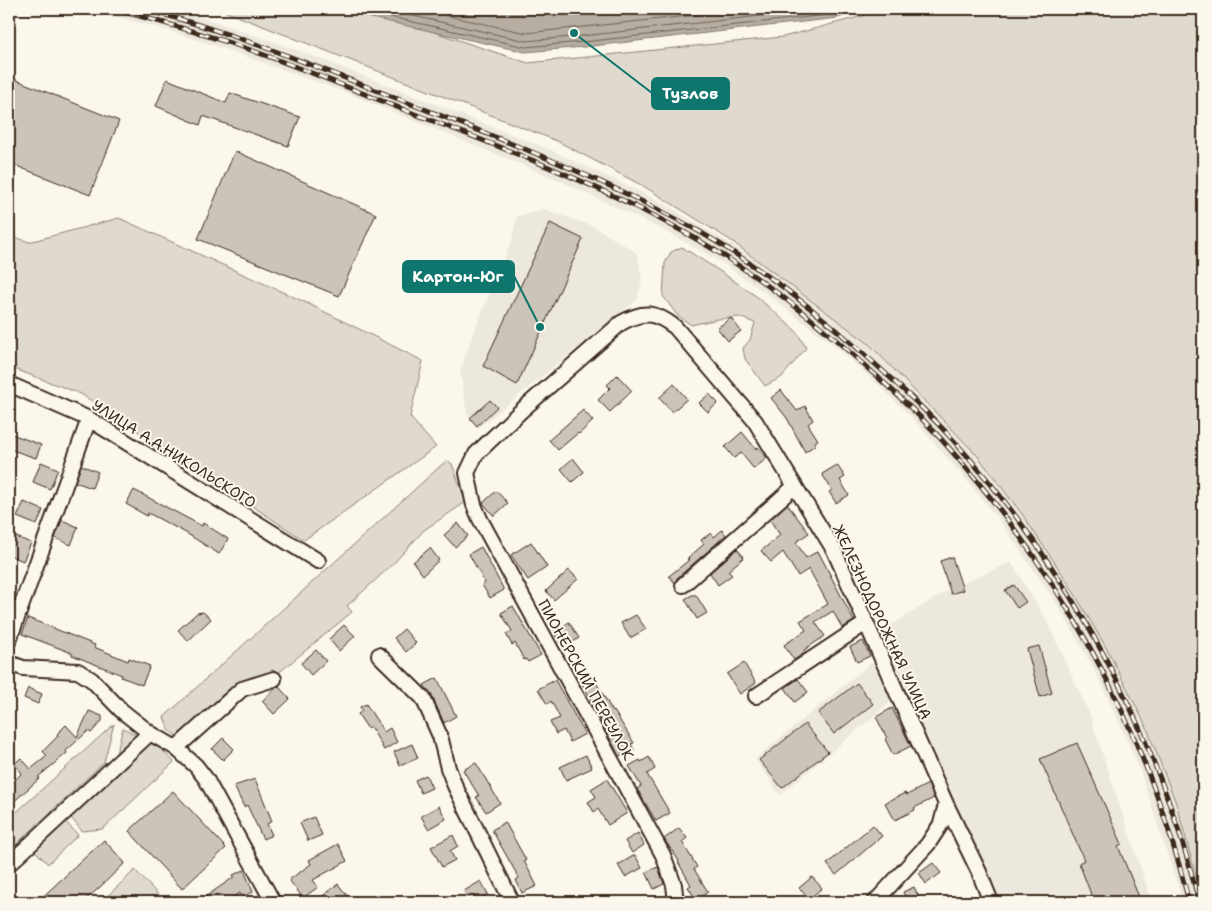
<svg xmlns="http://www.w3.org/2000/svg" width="1212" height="911" font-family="'Shantell Sans',sans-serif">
<rect width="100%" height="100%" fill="#fbf7ec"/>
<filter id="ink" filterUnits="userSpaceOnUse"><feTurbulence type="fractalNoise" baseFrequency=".02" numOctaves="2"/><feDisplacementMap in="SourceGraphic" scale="10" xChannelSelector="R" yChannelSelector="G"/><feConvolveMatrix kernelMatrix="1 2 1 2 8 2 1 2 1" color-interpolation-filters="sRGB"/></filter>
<g filter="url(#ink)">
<path fill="#ede8dd" d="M85,9H167L208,19L306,53L553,151L660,201L758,261L869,344L977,455L1022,514L1067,581L1107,649L1146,726L1176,803L1203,902H1183L1139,768L1102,684L1070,626L1053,598L999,520L969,483L916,422L884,390L839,349L763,291L721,262L655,226L561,181L349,94L225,49L167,30Z
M544,209L595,227L637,253L642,280L637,300L477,429L467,413L460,372L472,336L512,240L517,216Z
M952,557L961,584L1011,562L1047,621L1089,713L1152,902H995L877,634L950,589L940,561Z
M872,662L892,701L780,795L755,759Z"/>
<path fill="#dfd9ce" stroke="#8d8276" d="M219,9H364L528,63L783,37L889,9H1203V901L1176,803L1146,726L1107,649L1067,581L1022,514L977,455L869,344L730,240L645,187L557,141Z
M119,218L309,304L423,361L410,417L436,447L304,540L81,394L9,367V235L29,242Z
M682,247L721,272L756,296L797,332L806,348L782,377L765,386L745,359L743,348L750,340L755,323L739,317L718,319L691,325L677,315L663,296L665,263L671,252Z
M447,460L452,464L466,502L424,530L393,564L347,606L352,612L276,675L240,683L180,739L169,730L164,717Z
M114,724L104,762L9,851V819Z
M123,728L139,736L115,757Z
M149,737L174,762L103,829L82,831L67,813Z
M61,817L78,835L48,864L30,846Z
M135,870L165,902H101Z"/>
<path fill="#b6aea2" stroke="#85796d" d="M353,9H863L838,18L584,47L525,52L371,18Z"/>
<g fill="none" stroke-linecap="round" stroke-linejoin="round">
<path stroke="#6c5f53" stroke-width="1" d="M364,9L373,13L525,47L583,42L836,14L849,9
M382,9L526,41L582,36L823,9
M416,9L526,33L756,9"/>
</g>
<path fill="#ccc4b9" stroke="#3b2a1e" d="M9,77L119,121L90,195L9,163Z
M167,79L226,103L230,93L300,117L288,146L203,116L200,125L156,106Z
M235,151L376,214L339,296L198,239Z
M550,223L583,239L517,385L483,366Z
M731,318L741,331L728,341L717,328Z
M617,375L632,391L610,412L598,400L610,388L607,385Z
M674,384L687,399L672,412L659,398Z
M781,390L797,411L805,406L813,420L808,424L818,440L815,442V445L805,452L787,418L771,398Z
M709,394L718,403L708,412L699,403Z
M490,400L497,407L477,426L470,418Z
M583,410L593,421L579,434L578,433L558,450L549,440Z
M742,432L756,449L758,447L767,458L754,469L741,453L734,458L725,447Z
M9,433L41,445L36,458L9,449Z
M573,458L584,472L572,482L561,469Z
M41,462L58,469L50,489L33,482Z
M81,465L98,472L92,488L75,482Z
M837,465L845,477L840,480L849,495L836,503L829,492L832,490L822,474Z
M134,490L202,526L203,523L228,539L219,554L186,533L148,513L147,516L126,504Z
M496,491L508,503L494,516L483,503Z
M24,502L43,510L37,525L17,517Z
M787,504L809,533L796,542L806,558L818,551L854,621L842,628L833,611L815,622L825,636L804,650L806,652L794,660L784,645L806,630L800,621L828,604L809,569L798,576L783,552L771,562L761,551L780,535L770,520Z
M62,520L78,527L71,545L55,538Z
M458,523L468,536L455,547L444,535Z
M722,530L726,535L677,578L675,583L669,576L689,560L687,559L704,544L701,540L711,533L714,537Z
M14,536L31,543L23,561L9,555V549Z
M531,542L547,567L528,580L511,555Z
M481,547L504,590L490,598L482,585L485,583L469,554Z
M430,548L439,560L423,575L413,562Z
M737,549L744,557L728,571L732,575L718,585L710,573Z
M952,557L963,590L951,594L940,561Z
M569,570L578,579L554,600L546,591Z
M1014,585L1026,602L1017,608L1005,590Z
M692,595H696L707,613L697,619L685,599Z
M513,606L541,655L528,662L526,659L524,660L515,643L512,645L506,634L512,631L501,613Z
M203,612L211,619L188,641L178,630L197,613Z
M636,615L646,629L630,638L621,623Z
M28,618L95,645L94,647L128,661L129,658L150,666L142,685L121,677L122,675L72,655V653L22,634Z
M569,622L579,638L564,648L554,633Z
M344,625L355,636L339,651L329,639Z
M404,629L416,643L406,652L394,638Z
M863,641L870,656L857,662L850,647Z
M1039,646L1052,693L1040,697L1027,649Z
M316,650L326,661L311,675L301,663Z
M744,663L756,683L740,694L727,674Z
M593,677L613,712L614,711L634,743L631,744L634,750L619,756L582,683Z
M437,678L456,716L444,723L431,694L424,685Z
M798,679L808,692L795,702L785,688Z
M555,680L585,734L570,742L564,730L556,734L550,722L560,718L551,701L547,704L538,689Z
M857,683L873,704L834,734L818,713Z
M278,686L290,699L274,714L262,701Z
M28,688L42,694L38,704L24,698Z
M366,704L384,732L390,728L397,742L384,750L371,727L368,729L358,714L362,711L360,707Z
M892,708L911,746L893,755L885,739L887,738L876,717Z
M89,711L102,716V721L91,733L88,731L66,751L67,753L38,777L40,778L9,806V786L22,773L14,764L21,758L31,769L47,756L43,751L58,736L57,734L66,725L77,737Z
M805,724L828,752L782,788L759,760Z
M223,738L234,749L223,760L212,749Z
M1077,743L1122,844L1118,846L1141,902H1094L1079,863L1084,860L1040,759Z
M412,744L418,758L400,766L394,752Z
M586,755L592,768L566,780L560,767Z
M649,757L655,769L647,774L670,813L656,821L637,789L641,786L629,766L640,760L641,762Z
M476,763L500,803L486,812L476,797L479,796L463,770Z
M426,775L432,788L421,793L415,780Z
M255,779L272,821L267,824L272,835L263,839L247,805L244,807L234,786Z
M607,779L627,813L608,825L598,809L594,812L588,802L596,797L591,789Z
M928,784L934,798L914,808L915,810L895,820L885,803L905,793L907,795Z
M173,791L226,848L182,889L129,831Z
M439,806L446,819L428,829L421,816Z
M314,817L322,835L308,841L300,823Z
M505,822L526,860L524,861L537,886L522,893L516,880L519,878L492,830Z
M873,825L882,836L836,875L827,864Z
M679,828L687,838L682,842L697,867L694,869L708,892L696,900L688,887L691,885L678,862L679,861L664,839Z
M638,833L644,845L632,853L625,841Z
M453,835L458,846L450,851L455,860L442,867L431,847Z
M104,840L125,863L99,888L83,902H37Z
M338,844L347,861L313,880L318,887L303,898L289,880L311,864L309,860Z
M635,855L642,868L625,877L618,865Z
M933,863L941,873L926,884L919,873Z
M658,867L664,884L654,889L646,872Z
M244,870L253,892L242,897L240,893L226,902H198L234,877L233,875Z
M812,877L822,888L809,899L799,888Z
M481,881L488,894L482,897L485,902H470L464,891Z
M338,884L352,902H315Z
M914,887L921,902H907L903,892Z"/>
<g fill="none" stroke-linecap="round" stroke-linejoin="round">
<g stroke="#3b2a1e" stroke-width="18">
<path id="minor" d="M9,384L89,419L318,561
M683,585L795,486
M9,640L89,419
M379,655L423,698L440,736L448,768L455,786L512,902
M9,663L23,668L78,671L92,680L122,711L150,733L176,748L196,766L206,779L273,902
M756,696L866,623
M176,748L242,689L274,679
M9,864L150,733
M676,902L674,885L663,855L480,519L474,505L467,473L476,454L522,410L621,323C644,310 655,312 675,327L755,421L834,550L946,804L979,872L991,902
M875,902L928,844L941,824L946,804"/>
</g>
<use href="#minor" stroke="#fbf7ec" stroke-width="14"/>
<g stroke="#3b2a1e" stroke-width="5">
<path id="rail" d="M113,9C159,21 204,34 248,49C302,68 354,90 407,111C506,149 607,187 698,240C758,275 813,318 864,365C894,391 923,418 949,448C1065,579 1147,732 1189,902
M143,9C233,32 319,68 406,102C506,141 606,179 700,232C759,266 814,309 864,354C895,382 926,410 954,441C1071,571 1157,732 1199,902"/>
</g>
<use href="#rail" stroke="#fbf7ec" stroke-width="3" stroke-dasharray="9" stroke-linecap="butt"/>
</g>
</g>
<g text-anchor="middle" stroke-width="4" stroke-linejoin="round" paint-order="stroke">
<g font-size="15" fill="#3b2a1e" stroke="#fbf7ec">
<text transform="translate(174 454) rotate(32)" y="5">УЛИЦА А.А.НИКОЛЬСКОГО</text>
<text transform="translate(882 622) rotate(65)" y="5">ЖЕЛЕЗНОДОРОЖНАЯ УЛИЦА</text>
<text transform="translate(586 680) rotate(61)" y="5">ПИОНЕРСКИЙ ПЕРЕУЛОК</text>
</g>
</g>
<path fill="none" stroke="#0f766e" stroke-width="2" d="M574 33L652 93M540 327L514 276"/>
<g fill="#0f766e" stroke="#fbf7ec" stroke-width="2">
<circle cx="574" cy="33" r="5"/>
<circle cx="540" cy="327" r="5"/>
</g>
<g fill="#0f766e" stroke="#0f766e" stroke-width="2">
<rect x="652" y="78" width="77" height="31" rx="5"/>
<rect x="403" y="261" width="111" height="31" rx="5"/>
</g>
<g font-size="16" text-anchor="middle" font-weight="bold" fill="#fff">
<text x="690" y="99">Тузлов</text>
<text x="458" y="282">Картон-Юг</text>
</g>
<rect width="1212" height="911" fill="none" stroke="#fbf7ec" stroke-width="30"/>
<rect x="15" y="15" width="1182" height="881" fill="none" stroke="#3b2a1e" stroke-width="2" filter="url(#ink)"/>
</svg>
